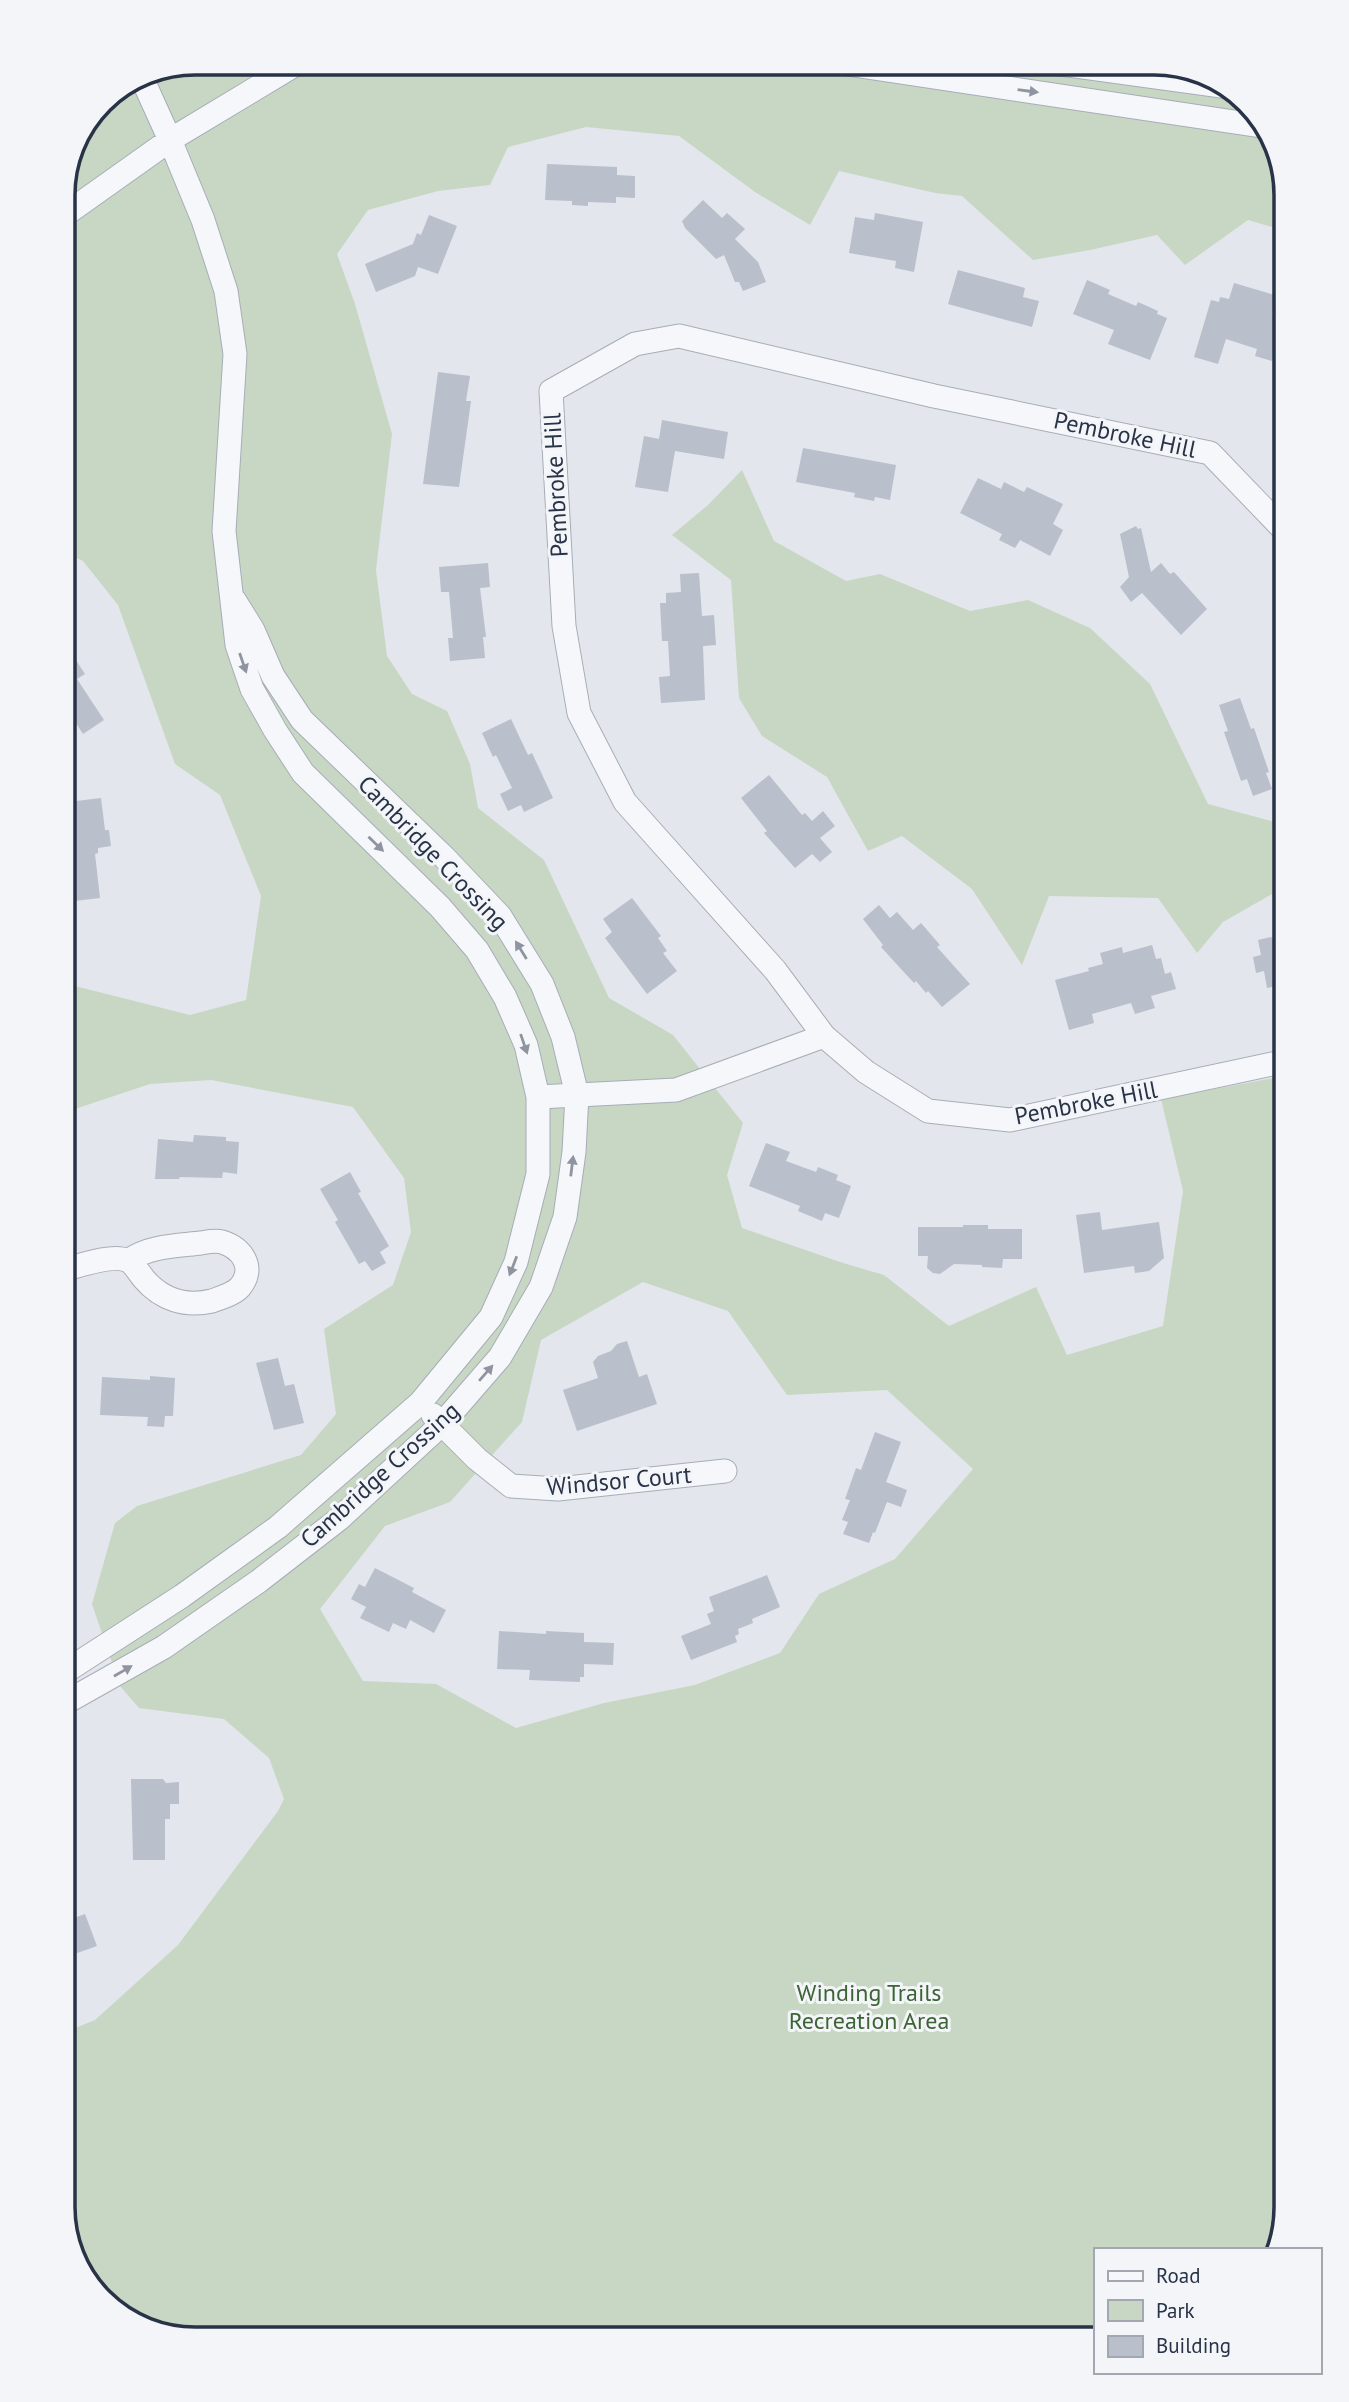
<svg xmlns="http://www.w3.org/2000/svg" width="1349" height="2402" font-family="'PT Sans',sans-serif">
<rect width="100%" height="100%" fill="#e3e6ec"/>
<path fill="#c8d7c3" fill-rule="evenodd" d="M195,63H1163L1228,85L1276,144L1286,195V231L1248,220L1185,265L1157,235L1090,250L1033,260L962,196L935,193L839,171L810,225L755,192L679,136L586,127L508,147L490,185L438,191L368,210L337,254L355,304L392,434L376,570L387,656L412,694L447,711L470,764L478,808L544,860L609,998L673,1035L743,1123L727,1175L742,1228L843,1263L884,1275L949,1326L1036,1287L1067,1355L1163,1326L1183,1191L1161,1099L1273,1078L1286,1119V2207L1273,2250H1095V2339H187L121,2317L73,2258L63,2207V2033L95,2020L178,1945L278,1811L284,1799L269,1758L224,1719L139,1708L120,1686L92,1604L115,1523L137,1506L301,1455L336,1414L324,1329L393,1285L411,1232L404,1178L353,1107L211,1080L150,1084L63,1113V983L190,1015L246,1000L261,896L220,795L175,764L118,605L83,561L63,551V187L102,101L145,73ZM643,1282L728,1311L787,1395L887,1390L973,1469L895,1559L819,1594L780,1653L695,1685L604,1703L516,1728L436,1684L363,1681L320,1609L385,1526L450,1502L522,1422L541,1340Z
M742,470L774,541L846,581L880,574L970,611L1028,600L1090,628L1150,684L1208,804L1286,825V886L1223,922L1197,953L1158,898L1049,896L1022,965L972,889L902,836L868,851L827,777L762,736L739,698L731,580L672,535L708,505Z"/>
<path fill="#b9bfcb" d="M547,164L617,167V175L635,176V198L616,197V203L588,202V206L572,205V201L545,200Z
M703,200L722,218L727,213L745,229L735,239L758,262L766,282L743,291L739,282H735L724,255L716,259L685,228L682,221Z
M875,213L923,222L914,272L895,268L896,261L849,253L855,217L874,220Z
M429,215L457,226L438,274L418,267L415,276L376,292L365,264L413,244L417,233L421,235Z
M958,270L1025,288L1023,297L1039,301L1032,327L948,304Z
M1087,280L1110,290L1108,294L1136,306L1138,302L1158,311L1157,314L1167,318L1150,360L1108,344L1114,330L1073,314Z
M1234,283L1278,296L1272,314L1285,318L1272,361L1255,356L1257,349L1226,339L1218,364L1194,357L1211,300L1219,302L1220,297L1229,299Z
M438,372L470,376L466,401H471L459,487L423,484Z
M662,420L728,432L724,459L675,451L668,492L635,487L644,436L659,439Z
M803,448L896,465L890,500L875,497L874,501L854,497L855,493L796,482Z
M978,478L1001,489L1004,482L1024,492L1027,487L1063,504L1053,524L1063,530L1050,556L1020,540L1015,548L999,540L1002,534L960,513Z
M1136,526L1138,529L1141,528L1151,572L1161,563L1170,574L1174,572L1207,609L1181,635L1142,593L1131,602L1120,587L1129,577L1120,534Z
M488,563L490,587L480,588L486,637H483L485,658L450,661L448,638H453L449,592H441L439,567Z
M699,573L702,616L714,615L716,645L703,646L705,700L661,703L659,677L670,676L668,641H662L660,603H666V593L681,592L680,574Z
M63,640L85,674L77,679L104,720L83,734L63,703Z
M1240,698L1251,729L1254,728L1269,772L1266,773L1272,789L1253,796L1247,779L1241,781L1224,732L1228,731L1219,705Z
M511,719L528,755L532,753L553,798L524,812L521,805L508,811L500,794L512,788L496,755L493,757L482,733Z
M769,775L802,815L805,813L812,821L823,811L835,826L820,838L832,852L820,862L812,854L795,868L764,833L767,831L741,798Z
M101,798L105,830H109L111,846L98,848V853L95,854L100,898L66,902L63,870V815H69L68,802Z
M632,898L661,936L658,938L667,951L663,953L677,971L647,994L605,938L612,932L603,919Z
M879,905L890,918L897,912L913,930L921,923L940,945L937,947L970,984L942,1007L928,991L926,993L916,981L914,983L901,969L881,947L883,945L863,919Z
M1271,937L1274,939L1286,937V984L1267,988L1264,971L1256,973L1253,957L1261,955L1258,940Z
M1152,945L1156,959L1161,958L1165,974L1171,972L1176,989L1151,996L1155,1008L1135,1014L1131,1003L1092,1014L1094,1023L1069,1030L1055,980L1089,971L1088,968L1103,964L1100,953L1122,947L1123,953Z
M194,1135L226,1137V1141L239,1142L237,1174L223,1172L222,1178L180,1177L179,1179H155L158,1139L193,1142Z
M766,1143L790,1152L786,1161L816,1172L818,1167L838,1175L836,1180L851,1186L839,1218L825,1213L822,1221L798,1211L800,1206L749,1186Z
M350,1172L361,1192L358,1193L389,1246L380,1252L386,1263L372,1271L365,1261L359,1264L335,1222L338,1220L320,1189Z
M1100,1212L1102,1230L1159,1222L1164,1258L1149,1271L1135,1273L1134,1266L1084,1273L1076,1215Z
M963,1225H988V1229H1022V1259H1003L1002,1268L982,1267V1265L954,1264L940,1274L933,1273L927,1268L928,1256H918V1227H963Z
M627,1341L639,1377L647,1374L657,1404L577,1431L563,1390L598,1378L593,1362L598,1356L611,1351L617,1344Z
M278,1358L285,1386L294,1384L304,1423L274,1430L256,1363Z
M150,1376L175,1378L173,1416H165L164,1427L147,1426L148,1417L100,1415L102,1377L150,1380Z
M875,1432L901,1442L886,1482L907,1490L901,1507L887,1502L875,1533L873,1532L869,1543L843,1534L848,1522L842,1520L850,1500L845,1499L856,1468L861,1470Z
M375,1568L414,1588L412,1592L446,1610L434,1633L410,1620L406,1629L393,1623L389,1632L360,1618L366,1607L351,1599L359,1584L365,1587Z
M767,1575L780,1607L752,1619L753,1623L738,1629L739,1634L735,1636L737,1642L691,1660L681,1636L711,1624L707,1614L714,1611L709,1597Z
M499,1631L546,1634V1631L584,1633V1642L614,1643L613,1665L584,1664V1677H580V1682L529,1680L530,1670L497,1669Z
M131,1779H163L166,1783L179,1782V1804H170V1819H165V1860H133Z
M85,1914L97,1946L63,1958V1922Z"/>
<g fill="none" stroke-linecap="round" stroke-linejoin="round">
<g stroke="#a7adb7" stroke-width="25">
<path id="minor" d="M840,63L1261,126
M1054,63L1229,87
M141,76L170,140L298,63
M1286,1061L1010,1120L928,1111L866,1072L824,1036L775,970L625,802L579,713L564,626L551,391L635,344L679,336L934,396L1210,453L1286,532
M538,1097L676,1090L824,1036
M63,1270C79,1266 111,1254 126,1260C133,1262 139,1273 144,1279C162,1300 186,1307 212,1301C220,1298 234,1294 240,1287C256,1268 242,1248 222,1242C215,1240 207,1242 201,1243C174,1246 151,1246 129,1260
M433,1415L477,1459L511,1486L558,1489L725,1471
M63,1673L182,1596L278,1527L420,1403L491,1317L516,1262L538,1174V1097L526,1045L505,997L477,950L440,907L303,773L275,730L252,689L237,645L224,531L235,354L226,291L203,220L170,140L63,216
M63,1704L164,1647L259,1581L339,1519L442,1424L500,1357L541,1287L565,1217L574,1152L577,1095L563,1037L542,984L500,916L444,857L302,720L273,676L253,630L235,601"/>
</g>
<use href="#minor" stroke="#f6f7fa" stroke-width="23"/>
</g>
<defs><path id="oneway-solid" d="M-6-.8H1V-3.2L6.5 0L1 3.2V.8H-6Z" transform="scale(1.75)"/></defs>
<g fill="#8f95a0">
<use href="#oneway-solid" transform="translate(1028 91) rotate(8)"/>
<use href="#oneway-solid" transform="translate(243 663) rotate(71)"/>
<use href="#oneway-solid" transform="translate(376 844) rotate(44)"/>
<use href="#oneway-solid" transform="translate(521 950) rotate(-122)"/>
<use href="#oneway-solid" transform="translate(524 1044) rotate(71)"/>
<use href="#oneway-solid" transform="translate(572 1166) rotate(-83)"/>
<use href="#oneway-solid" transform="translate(513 1266) rotate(111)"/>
<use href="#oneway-solid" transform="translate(486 1373) rotate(-49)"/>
<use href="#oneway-solid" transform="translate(123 1671) rotate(-30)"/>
</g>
<g text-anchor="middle" stroke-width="6" stroke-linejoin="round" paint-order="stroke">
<g font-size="24" fill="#283347" stroke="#f3f5f9">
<text transform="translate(1125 435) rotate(12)" y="8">Pembroke Hill</text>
<text transform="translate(556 485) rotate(-93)" y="8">Pembroke Hill</text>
<text transform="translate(433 853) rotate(46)" y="8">Cambridge Crossing</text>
<text transform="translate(1086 1103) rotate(-11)" y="8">Pembroke Hill</text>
<text transform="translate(380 1475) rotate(-42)" y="8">Cambridge Crossing</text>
<text transform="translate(619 1481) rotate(-5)" y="8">Windsor Court</text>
</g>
<g font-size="24" fill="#3c6434" stroke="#f3f5f9">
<text x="869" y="2001">Winding Trails<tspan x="869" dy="28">Recreation Area</tspan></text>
</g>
</g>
<path d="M0 0H1349V2402H0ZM195 75H1154A120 120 0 0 1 1274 195V2207A120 120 0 0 1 1154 2327H195A120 120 0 0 1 75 2207V195A120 120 0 0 1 195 75Z" fill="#f3f5f9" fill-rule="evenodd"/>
<path fill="none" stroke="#283347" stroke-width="3.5" d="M195 75H1154A120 120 0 0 1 1274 195V2207A120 120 0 0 1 1154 2327H195A120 120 0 0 1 75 2207V195A120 120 0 0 1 195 75Z"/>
<rect x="1094" y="2248" width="228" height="126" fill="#f3f5f9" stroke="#a2a7b2" stroke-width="2"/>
<rect x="1108" y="2271" width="35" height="10" fill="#f6f7fa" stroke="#a2a7b2" stroke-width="2"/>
<text x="1156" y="2283" font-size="21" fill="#283347">Road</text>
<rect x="1108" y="2300" width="35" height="21" fill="#c8d7c3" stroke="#a2a7b2" stroke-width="2"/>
<text x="1156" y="2318" font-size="21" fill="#283347">Park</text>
<rect x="1108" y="2336" width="35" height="21" fill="#b9bfcb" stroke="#a2a7b2" stroke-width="2"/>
<text x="1156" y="2353" font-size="21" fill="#283347">Building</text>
</svg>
